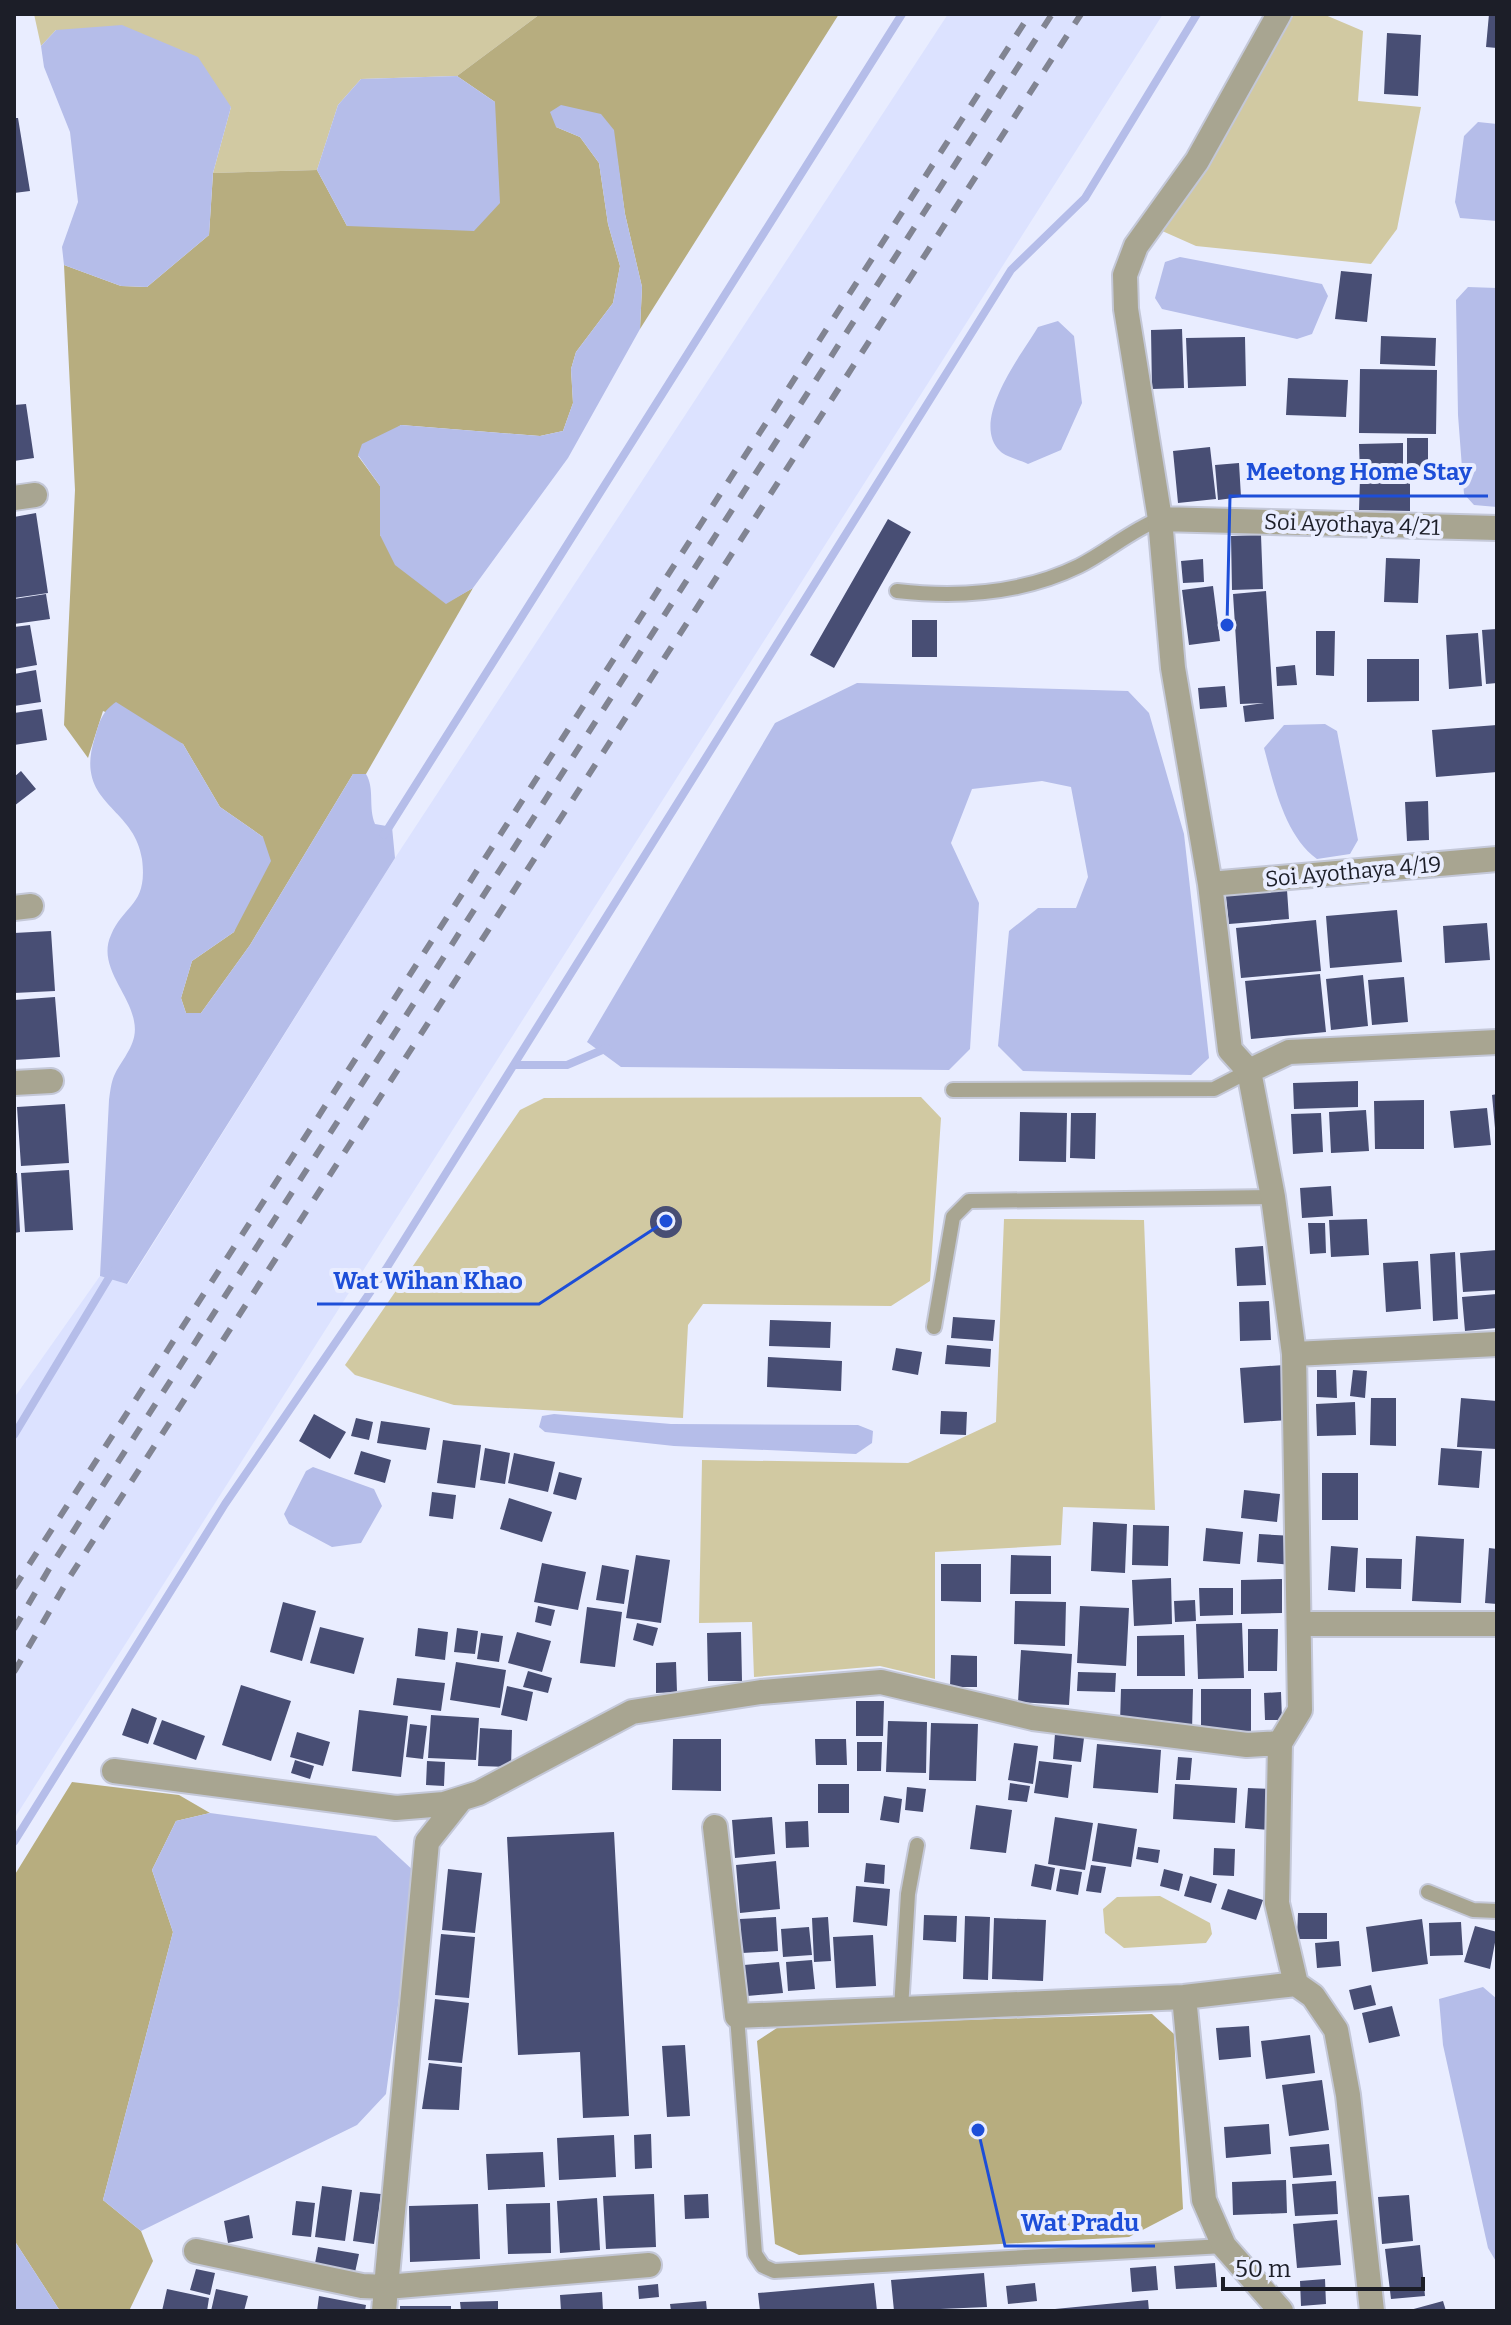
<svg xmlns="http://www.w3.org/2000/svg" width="1511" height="2325" font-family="Bitter,serif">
<rect width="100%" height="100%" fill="#e9edff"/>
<path fill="#dce2ff" d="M948,14H1163L14,1819V1398L100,1276L128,1284L395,858Z"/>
<path fill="#d1c9a2" d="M34,14H540L457,76L361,79L338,105L317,170L213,173L231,107L56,30L41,46Z
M1294,14H1323L1363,31L1358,101L1421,107L1397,229L1371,264L1196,246L1160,230L1207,168Z
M921,1097L941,1118L930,1281L891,1306L703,1304L688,1325L683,1418L454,1405L355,1375L345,1365L520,1110L544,1098Z
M1004,1219L1144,1220L1155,1510L1063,1507L1061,1545L935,1552V1679L880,1666L754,1677L752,1622L699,1623L702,1460L908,1463L996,1422Z
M1160,1896L1210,1923L1212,1934L1206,1943L1124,1948L1105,1933L1103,1909L1117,1897Z"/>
<path fill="#b7ad7f" d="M540,14H839L640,329L642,287L625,214L613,130L556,127L580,137L599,163L608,224L620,266L613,303L576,352L571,369L573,403L563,431L540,436L401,425L358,456L380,486V535L446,603L473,588L366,774H353L250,945L201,1013H186L181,998L192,961L234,932L263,837L220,807L183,744L103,711L88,758L64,725L75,490L64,265L121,286L147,287L209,235L213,173L317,170L347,226L495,102L457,76Z
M72,1782L179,1795L210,1813L176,1821L152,1870L173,1932L103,2200L141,2231L153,2261L129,2311H60L14,2240V1876Z
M1152,2014L1174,2034L1183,2209L1129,2237L799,2255L775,2244L757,2041L780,2026Z"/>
<path fill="#b5bde9" d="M122,25L198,57L231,107L213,173L209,235L147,287L121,286L64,265L62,247L78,202L70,132L44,67L41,46L56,30Z
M457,76L495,102L500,203L474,231L347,226L317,170L338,105L361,79Z
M561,105L601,114L614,130L625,214L642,287L640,329L568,458L473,588L446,604L395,565L380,535V486L358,455L362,444L401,425L540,436L563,431L573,403L571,369L576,352L613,303L620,266L608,224L599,163L580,137L556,127L550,112Z
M1478,122L1497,124V221L1460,218L1455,202L1464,136Z
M1180,257L1322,284L1328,296L1312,334L1297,339L1162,309L1155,298L1165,262Z
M1468,287L1497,288V507L1474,505L1464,494L1458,415L1456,300Z
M1058,321L1074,336L1082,403L1061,450L1028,464C1020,460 1006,457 1000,451C969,421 1022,354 1038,327Z
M857,683L1128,691L1149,713L1184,834L1209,1058L1191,1075L1023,1071L998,1046L1009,931L1038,908H1076L1088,877L1071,787L1042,781L972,789L951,843L979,903L970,1049L949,1070L621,1067L587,1042L775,723Z
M116,702L183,744L220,807L263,837L271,861L234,932L192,961L181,998L186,1013H201L250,945L353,774H366C375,789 368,807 375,824L392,827L395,858L127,1284L100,1276L109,1100C110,1093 111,1083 114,1076C122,1058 139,1044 134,1021C129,992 97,966 111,935C124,904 148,906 142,859C134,805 73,805 95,737C100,720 102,712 116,702Z
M1325,724L1337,731L1358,840L1350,854L1317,859C1285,836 1274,785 1264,748L1284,725Z
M554,1414L671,1424L858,1425L873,1431L872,1443L856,1454L674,1446L545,1432L539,1427L542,1416Z
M313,1467L374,1489L382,1506L361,1543L332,1547L289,1524L284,1514L306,1471Z
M210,1813L376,1836L416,1873L386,2094L357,2125L141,2231L103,2200L173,1932L152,1870L176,1821Z
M1483,1987L1497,1999V2263L1488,2248L1443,2045L1439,1999Z
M14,2240L60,2311H14Z"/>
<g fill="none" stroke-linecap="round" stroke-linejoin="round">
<path stroke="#b5bde9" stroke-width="8" d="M384,835L902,14
M514,1065H567L607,1048
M14,1435L113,1271
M14,1842L225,1504L386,1269L1011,270L1085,198L1197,14"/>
</g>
<path fill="#484e74" d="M1489,14H1497V48L1486,47Z
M1387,33L1421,35L1418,96L1384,94Z
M14,118H18L30,191L14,193Z
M1341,271L1372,274L1367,322L1335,319Z
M1182,329L1184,388L1152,389L1151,330Z
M1381,336L1436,338L1435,366L1380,364Z
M1245,337L1246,386L1188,388L1186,338Z
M1360,369L1437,370L1436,434L1359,433Z
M1288,378L1348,380L1346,417L1286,415Z
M26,404L34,458L14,461V405Z
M1407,438H1428V474H1407Z
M1403,443V474L1360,475L1359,444Z
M1210,447L1216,499L1178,503L1173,451Z
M1239,463L1241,497L1218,500L1215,465Z
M1360,478L1410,479V511L1359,510Z
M36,513L48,593L14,598V517Z
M888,519L911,532L834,668L810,655Z
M1261,535L1263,589L1232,590L1231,536Z
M1386,558L1420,559L1418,603L1384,602Z
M1203,559L1204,582L1183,583L1181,561Z
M1213,586L1220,641L1189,645L1182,590Z
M1266,591L1274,719L1245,722L1243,706L1264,703L1240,704L1233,594Z
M46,594L50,619L14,624V599Z
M912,620H937V657H912Z
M30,625L37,665L14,669V627Z
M1497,629V683L1486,684L1482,630Z
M1316,631H1335L1334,676L1316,675Z
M1478,633L1482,686L1449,689L1446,635Z
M1367,659H1419V701L1367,702Z
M1295,665L1297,685L1277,686L1276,667Z
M36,670L41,702L14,706V674Z
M1225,686L1227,707L1200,709L1198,688Z
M42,709L47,740L14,745V713Z
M1497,725V772L1436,777L1432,730Z
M21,771L36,789L14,806V777Z
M1428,801L1429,840L1407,841L1405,802Z
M1287,890L1289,919L1229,924L1226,896Z
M1397,910L1402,962L1330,968L1326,916Z
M1316,920L1321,971L1241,978L1236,928Z
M1487,923L1490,960L1445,963L1443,926Z
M51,931L55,991L14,993V933Z
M1320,974L1326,1032L1251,1039L1245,981Z
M1363,975L1368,1026L1331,1030L1326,979Z
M1404,977L1408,1022L1372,1025L1368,980Z
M55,997L60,1057L14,1060V1000Z
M1358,1081V1107L1294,1109L1293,1083Z
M1497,1094V1128H1495L1492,1095Z
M1424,1100V1149H1375L1374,1101Z
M65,1104L69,1163L21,1166L17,1107Z
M1487,1108L1491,1145L1454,1148L1450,1111Z
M1366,1110L1369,1151L1331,1153L1329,1112Z
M1020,1112L1067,1113L1066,1162L1019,1161Z
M1071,1113H1096L1095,1159L1070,1158Z
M1321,1113L1323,1152L1293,1154L1291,1114Z
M69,1170L73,1230L25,1232L21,1173Z
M14,1173H17L20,1232L14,1233Z
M1331,1186L1333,1216L1302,1218L1300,1188Z
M650 1222a16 16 0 1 1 32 0a16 16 0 1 1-32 0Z
M1367,1219L1369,1255L1331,1257L1329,1220Z
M1308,1223H1325L1326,1253L1310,1254Z
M1263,1246L1266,1285L1237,1286L1235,1248Z
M1497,1250V1290L1463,1292L1460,1253Z
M1455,1252L1458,1319L1433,1321L1430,1254Z
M1418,1261L1421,1309L1386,1312L1383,1263Z
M1497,1294V1328L1465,1331L1462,1297Z
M1269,1301L1271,1340L1240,1341L1239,1302Z
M953,1317L995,1320L993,1341L951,1338Z
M770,1320L831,1322L830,1348L769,1346Z
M947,1345L991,1349L990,1367L945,1364Z
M896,1348L922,1352L918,1375L892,1370Z
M768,1357L842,1361L841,1391L767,1387Z
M1284,1365L1288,1420L1244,1423L1240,1368Z
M1317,1370H1336L1337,1398L1317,1397Z
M1353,1370L1367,1371L1365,1398L1350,1396Z
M1371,1398H1396V1446L1370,1445Z
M1461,1398L1497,1401V1449L1457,1447Z
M1355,1402L1356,1435L1317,1436L1316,1404Z
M941,1411L967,1412L966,1435L940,1434Z
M314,1414L346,1432L330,1459L299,1441Z
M356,1418L373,1422L369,1440L351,1436Z
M381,1421L430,1428L426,1450L377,1443Z
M443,1440L481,1445L475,1488L437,1483Z
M485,1448L510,1453L505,1484L480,1480Z
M1441,1448L1482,1451L1479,1488L1438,1485Z
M361,1451L391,1460L385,1483L354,1474Z
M514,1453L555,1462L548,1492L508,1483Z
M559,1472L582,1478L576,1500L553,1494Z
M1322,1473H1358V1520H1322Z
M1244,1490L1280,1494L1277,1522L1241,1518Z
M432,1492L456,1495L453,1519L429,1516Z
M509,1498L552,1512L542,1542L500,1529Z
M1093,1522L1127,1524L1125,1573L1091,1571Z
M1133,1525L1169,1526L1168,1566L1132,1565Z
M1206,1528L1243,1532L1240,1564L1203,1561Z
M1259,1534L1294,1536L1292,1565L1257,1562Z
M1416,1536L1464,1539L1461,1603L1412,1601Z
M1331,1546L1358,1548L1355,1592L1328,1590Z
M1489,1548L1497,1549V1604L1485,1603Z
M636,1555L670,1560L661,1623L626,1618Z
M1011,1555L1051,1556V1594H1010Z
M1366,1558L1402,1559L1401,1589L1366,1588Z
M542,1563L586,1572L578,1610L534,1602Z
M941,1564H981V1602L941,1601Z
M602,1565L629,1570L624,1604L596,1600Z
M1171,1578L1172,1624L1134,1626L1132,1580Z
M1282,1579V1613L1241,1614V1580Z
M1199,1588H1233V1615L1200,1616Z
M1195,1600L1196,1621L1175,1622L1174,1601Z
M1015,1601L1066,1602L1065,1646L1014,1644Z
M283,1602L316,1611L302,1661L270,1652Z
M538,1606L555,1610L551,1626L535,1622Z
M1080,1606L1129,1608L1126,1666L1077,1663Z
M587,1607L622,1612L615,1667L580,1663Z
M637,1623L658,1628L653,1646L633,1640Z
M1242,1623L1244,1678L1198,1679L1196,1624Z
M320,1627L364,1638L354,1674L310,1663Z
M418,1628L448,1632L445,1660L415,1656Z
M457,1628L478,1631L475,1654L454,1652Z
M1248,1629H1278L1277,1671H1248Z
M517,1632L551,1641L542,1672L508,1663Z
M741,1632L742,1681H708L707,1633Z
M481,1633L503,1636L499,1662L477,1659Z
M1184,1635L1185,1676H1137V1636Z
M1021,1650L1072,1654L1069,1705L1018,1702Z
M951,1655L977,1656V1687H950Z
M456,1662L506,1670L500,1708L450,1700Z
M676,1662L677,1692L656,1693V1663Z
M528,1671L552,1678L548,1693L523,1687Z
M1078,1672L1116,1673L1115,1692L1077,1691Z
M397,1678L445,1683L441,1711L393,1705Z
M241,1685L291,1701L271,1761L222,1745Z
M507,1686L533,1692L527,1721L501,1715Z
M1121,1689H1193L1192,1731L1120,1723Z
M1201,1689H1251V1733H1201Z
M1281,1692L1282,1720H1265L1264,1693Z
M856,1701H884L883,1736H856Z
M132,1708L157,1718L148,1744L122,1735Z
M359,1710L408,1716L401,1777L352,1771Z
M431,1715L479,1718L476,1760L428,1758Z
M162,1720L205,1736L196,1760L153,1744Z
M888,1721L927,1722L926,1773L886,1772Z
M931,1723L978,1724L976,1781L929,1780Z
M410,1724L427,1726L423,1759L406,1757Z
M480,1728L512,1730L511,1767L478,1766Z
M297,1732L330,1742L323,1766L290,1757Z
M1055,1734L1084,1738L1081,1762L1053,1759Z
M673,1739H721V1791L672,1790Z
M815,1739H846L847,1765H816Z
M857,1742H882L881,1771H857Z
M1014,1743L1038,1746L1033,1784L1008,1780Z
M1097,1744L1161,1750L1158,1793L1093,1788Z
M1178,1757L1192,1758L1190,1780H1176Z
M295,1760L314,1766L310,1779L291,1773Z
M427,1761L445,1762L444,1786L426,1785Z
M1039,1761L1072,1765L1068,1798L1034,1793Z
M1010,1783L1030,1786L1027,1802L1008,1800Z
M818,1784H849V1813H818Z
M1175,1784L1237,1788L1235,1823L1173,1819Z
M907,1787L926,1789L923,1812L905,1810Z
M1248,1788L1272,1789L1269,1830L1245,1828Z
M884,1796L902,1799L899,1823L880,1820Z
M976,1805L1012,1810L1006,1853L970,1849Z
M772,1817L775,1854L735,1858L732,1820Z
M1055,1817L1093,1823L1085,1870L1048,1864Z
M808,1821L809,1847L786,1848L785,1822Z
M1098,1823L1137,1829L1131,1867L1092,1861Z
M614,1832L629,2116L583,2118L580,2052L518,2055L507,1837Z
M1138,1847L1160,1850L1158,1863L1136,1859Z
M1214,1848L1235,1849L1234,1876L1213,1875Z
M776,1861L780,1909L740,1913L736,1865Z
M866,1863L885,1865L884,1884L864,1882Z
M1035,1864L1055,1868L1051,1890L1031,1886Z
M1091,1865L1106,1867L1101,1893L1086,1891Z
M448,1869L482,1873L475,1933L442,1930Z
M1060,1869L1082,1872L1078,1895L1056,1891Z
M1164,1869L1183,1874L1179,1891L1160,1886Z
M1190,1876L1217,1884L1211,1903L1184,1896Z
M856,1886L890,1889L887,1926L853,1922Z
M1228,1889L1263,1900L1256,1920L1221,1909Z
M1298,1913H1327V1939H1297Z
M924,1915L957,1916L956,1942L923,1940Z
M965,1916L990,1917L988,1980L963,1979Z
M776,1917L778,1951L742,1953L740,1919Z
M828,1917L831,1961L814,1962L812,1918Z
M994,1918L1046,1920L1043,1981L992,1979Z
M1422,1919L1428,1964L1372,1972L1366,1927Z
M1461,1922L1463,1955L1430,1956L1429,1923Z
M1475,1926L1497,1932L1490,1969L1464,1962Z
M809,1927L812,1955L783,1957L781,1929Z
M441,1934L475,1937L469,1998L435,1995Z
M873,1935L876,1986L836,1988L833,1937Z
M1339,1941L1341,1966L1317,1968L1315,1943Z
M812,1960L815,1989L788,1991L786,1962Z
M779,1962L783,1993L747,1996L744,1965Z
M1371,1985L1376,2005L1354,2010L1349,1990Z
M435,1999L469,2003L462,2063L428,2060Z
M1392,2006L1400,2036L1369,2043L1362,2013Z
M1249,2026L1251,2057L1219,2060L1216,2028Z
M1310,2035L1315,2073L1266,2079L1261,2041Z
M685,2045L690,2116L667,2117L662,2046Z
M429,2063L462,2067L459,2110L422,2109Z
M1322,2080L1329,2130L1289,2136L1282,2085Z
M1269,2124L1271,2154L1226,2158L1224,2127Z
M651,2134L652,2168L635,2169L634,2135Z
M614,2135L616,2177L559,2180L557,2138Z
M1329,2144L1332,2175L1293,2178L1290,2147Z
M543,2152L545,2187L488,2190L486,2154Z
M1286,2180L1287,2213L1233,2215L1232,2182Z
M1336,2181L1338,2214L1295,2216L1292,2184Z
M322,2186L352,2190L345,2241L315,2237Z
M360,2192L381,2194L374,2244L353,2241Z
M654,2194L656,2247L606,2249L603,2196Z
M708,2194L709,2218L685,2219L684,2195Z
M1409,2195L1413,2241L1382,2244L1378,2197Z
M597,2198L600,2250L560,2253L557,2201Z
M296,2201L315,2203L311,2237L292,2235Z
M550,2203L551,2253L508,2254L506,2204Z
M478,2204L480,2259L410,2262L409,2206Z
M249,2215L253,2238L228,2243L224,2221Z
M1337,2220L1341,2265L1297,2268L1293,2224Z
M1420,2245L1425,2296L1391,2299L1385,2249Z
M318,2247L359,2254L354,2277L314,2269Z
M1215,2263L1217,2287L1176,2289L1174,2266Z
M1156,2266L1158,2290L1132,2292L1130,2268Z
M196,2269L215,2273L210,2295L190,2290Z
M984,2273L987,2307L894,2311L891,2280Z
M1325,2279L1326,2304L1301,2306L1300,2281Z
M874,2283L877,2311H760L758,2293Z
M1035,2283L1037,2301L1008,2304L1006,2286Z
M658,2284L659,2297L639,2299L638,2286Z
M167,2289L209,2298L207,2311H162Z
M216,2289L248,2296L244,2311H211Z
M602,2292L603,2311H561L560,2295Z
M319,2296L366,2305L365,2311H317Z
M1148,2300L1149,2311H1055V2309Z
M498,2301V2311H461L460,2302Z
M706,2301L707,2311H671L670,2304Z
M1443,2301L1446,2311H1410V2310Z
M400,2306H451V2311H400Z"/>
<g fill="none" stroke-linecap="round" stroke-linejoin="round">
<g stroke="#c4c8d8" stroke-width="18">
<path id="lane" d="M897,591C960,598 1022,594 1079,566C1107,552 1131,530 1160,519
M953,1090L1214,1089L1249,1071
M934,1327L953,1217L969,1201L1273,1197
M1428,1892L1473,1910L1497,1911
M901,2009L908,1894L917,1845
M737,2016L755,2254L763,2266L774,2271L1224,2246"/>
</g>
<g stroke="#c4c8d8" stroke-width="28">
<path id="street" d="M1279,14L1197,161L1136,246L1125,275L1126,309L1160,519L1173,668L1210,884L1230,1050L1249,1071L1273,1197L1294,1354L1300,1710L1280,1743L1277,1903L1296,1984
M14,498L35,495
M1160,519L1497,528
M1210,884L1497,859
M14,908L31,906
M1249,1071L1289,1052L1497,1042
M14,1083L51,1081
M1294,1354L1497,1344
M1301,1624H1497
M114,1771L396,1808L444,1804L479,1793L632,1712L761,1692L881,1682L1033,1718L1247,1745L1280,1743
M715,1827L737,2016L1184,1997L1296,1984L1313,1996L1336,2030L1348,2095L1372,2311
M1184,1997L1204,2200L1224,2246L1281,2311
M196,2251L362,2286L386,2287L427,1842L461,1799
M384,2311L386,2287L649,2265"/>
</g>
<use href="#lane" stroke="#a8a591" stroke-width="14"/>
<use href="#street" stroke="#a8a591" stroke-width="24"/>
<path stroke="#818492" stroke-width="6" stroke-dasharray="14 14" stroke-linecap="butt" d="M14,1588L1030,14
M14,1629L49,1569L1052,14
M14,1672L69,1578L1081,14"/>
</g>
<g text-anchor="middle" stroke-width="8" stroke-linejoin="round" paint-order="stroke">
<g font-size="22" fill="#1c1e28" stroke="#e9edff">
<text transform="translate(1352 524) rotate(2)" y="8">Soi Ayothaya 4/21</text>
<text transform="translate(1353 871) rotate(-5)" y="8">Soi Ayothaya 4/19</text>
</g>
</g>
<path fill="none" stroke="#1d4ed8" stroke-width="3" d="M1227 625L1230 496H1488M666 1221L539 1304H317M978 2130L1005 2246H1155"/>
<g fill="#1d4ed8" stroke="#e9edff" stroke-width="3">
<circle cx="1227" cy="625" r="8"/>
<circle cx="666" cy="1221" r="8"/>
<circle cx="978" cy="2130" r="8"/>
</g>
<g font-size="24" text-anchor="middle" font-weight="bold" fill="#1d4ed8" stroke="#e9edff" stroke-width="8" stroke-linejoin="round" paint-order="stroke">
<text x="1359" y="480">Meetong Home Stay</text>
<text x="428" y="1289">Wat Wihan Khao</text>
<text x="1080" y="2231">Wat Pradu</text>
</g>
<rect width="1511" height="2325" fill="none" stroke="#1c1e28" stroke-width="32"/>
<path d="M1223 2277v12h200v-12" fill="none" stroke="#1c1e28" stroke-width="4"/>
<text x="1235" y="2277" font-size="24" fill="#1c1e28" stroke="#e9edff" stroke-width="6" paint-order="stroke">50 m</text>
</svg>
